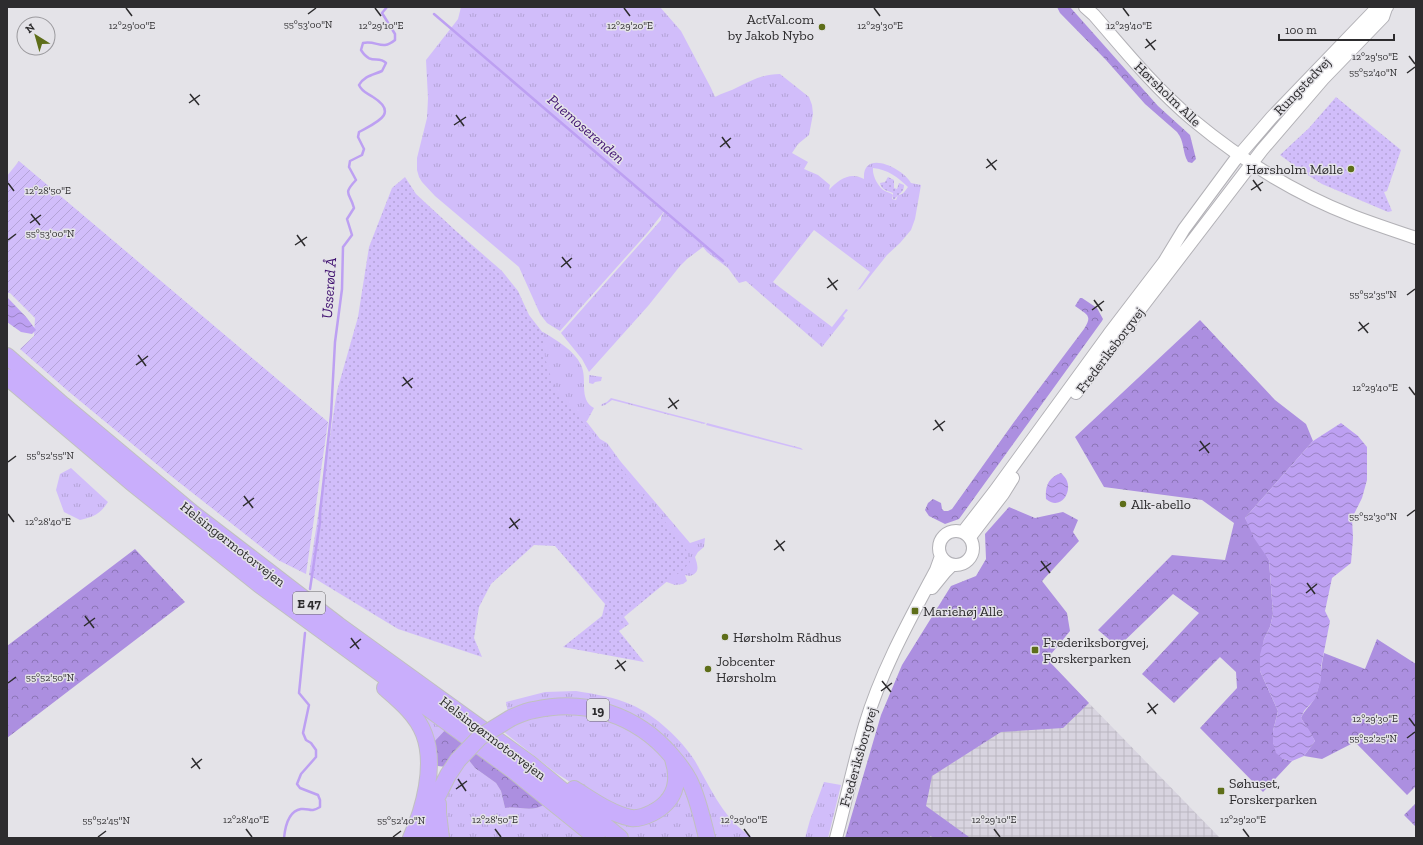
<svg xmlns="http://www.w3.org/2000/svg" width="1423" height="845" font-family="'Zilla Slab',serif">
<defs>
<pattern id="industrial-grid" width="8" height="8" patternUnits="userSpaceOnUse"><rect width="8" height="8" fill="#d8d4e0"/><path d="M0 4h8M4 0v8" fill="none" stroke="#bab6c0"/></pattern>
<pattern id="grass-tufts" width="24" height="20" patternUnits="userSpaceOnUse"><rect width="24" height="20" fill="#d1bdfa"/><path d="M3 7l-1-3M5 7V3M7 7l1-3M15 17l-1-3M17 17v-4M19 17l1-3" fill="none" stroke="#b4a3d7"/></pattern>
<pattern id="forest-crowns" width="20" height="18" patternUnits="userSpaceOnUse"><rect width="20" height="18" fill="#ac8fe0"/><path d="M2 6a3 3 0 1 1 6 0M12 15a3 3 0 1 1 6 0" fill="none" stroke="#8c75b6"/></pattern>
<pattern id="park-dots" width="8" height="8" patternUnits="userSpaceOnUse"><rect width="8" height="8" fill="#d1bdfa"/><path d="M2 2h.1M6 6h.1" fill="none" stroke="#b4a3d7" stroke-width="1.8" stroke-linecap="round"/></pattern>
<pattern id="garden-furrows" width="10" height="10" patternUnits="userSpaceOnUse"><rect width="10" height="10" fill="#d1bdfa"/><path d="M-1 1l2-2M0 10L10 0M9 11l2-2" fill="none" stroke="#b4a3d7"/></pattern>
<pattern id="water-waves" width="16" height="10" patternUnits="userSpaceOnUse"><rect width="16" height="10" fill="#bda0f2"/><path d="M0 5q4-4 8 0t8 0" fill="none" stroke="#9a83c4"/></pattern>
</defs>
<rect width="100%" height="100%" fill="#e4e3e8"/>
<path fill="url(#industrial-grid)" d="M1046,659L1220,838H899L932,776Z"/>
<path fill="url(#grass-tufts)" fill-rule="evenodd" d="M461,7H660L681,31L711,88L715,97C722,93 731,91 738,87C752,80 764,74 780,74L809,97L812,105L813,114L809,135L798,144L792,153L808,162L804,169L818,175L830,185L829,190C838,180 850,171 864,179C862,148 903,168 911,183L921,185L915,219L911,230L900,243L887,255L860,289H859L857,291L870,272L814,230L773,282L832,327L846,309L848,310L843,316L845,318L822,347L746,281L739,283L728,268L707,252L703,247L687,259L680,266L648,306L589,372L582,359L561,333L661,220V217L666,209L648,232L560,331L547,323L540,314L519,267L435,196L422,182L419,177L417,170V158L427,118L428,98L426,60L455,23L458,19ZM873,168C887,169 899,178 908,187C905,191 903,195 898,195L896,200L892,199L893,195C890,192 888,193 885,191C878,187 872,175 873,168Z
M541,332H543C556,340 574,350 581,365C588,379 578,399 594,408L587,421H586L600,439L607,443L621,462L690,543L705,538L704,547L698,552L695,557C698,566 700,573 690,576L685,575L687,581L683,584L675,585L664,581L628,523L546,376Z
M589,375L602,377L601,381L595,382L593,384L589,383Z
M611,398L706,423L704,424L612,400L605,405L601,406L602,404L607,402Z
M707,423L801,448L803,450L706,425Z
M71,468L108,502C100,514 94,517 80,520L64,512L56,490L60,474Z
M576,691C595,694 614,697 632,705C655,715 682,740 695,761C711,789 724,820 753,838H711L702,799L628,714L508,713L506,702L545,692Z
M400,696L447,728L431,745Z
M571,711L624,724L666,758L672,777L663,803L629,813L578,787L556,773L500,729L521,720Z
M467,758L475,768L496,783L501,791L505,808C519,806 533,813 545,804L557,817L584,838L534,837L519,838H444L443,801Z
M681,777L702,838H630L583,798L637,823Z
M824,782L841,785L828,838H805L810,820Z"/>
<path fill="url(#forest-crowns)" d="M1057,7H1070L1158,106L1190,135L1196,159L1192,163L1188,162C1182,152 1185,142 1177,132L1145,104L1106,60L1060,13Z
M1080,298H1082L1097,308L1103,319L1102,321L959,519L945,524L929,516L925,510L928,503L933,499L941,503L942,509L944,511H948L952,509L1014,422L1084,329C1093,315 1087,315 1075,306Z
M1200,320L1275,400L1306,424L1313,441L1245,518L1269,560L1273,614L1270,627L1264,639L1260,671L1278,711L1273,731V743L1283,759L1292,761L1263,792L1200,728L1237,688L1236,672L1220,657L1174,703L1142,674L1199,613L1173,594L1118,647L1098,630L1172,555L1225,560L1234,523L1202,500L1104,487L1075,437Z
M1009,507L1035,518L1063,512L1078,520L1073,532L1079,541L1042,581L1067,613L1070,631L1047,659L1089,703L1063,728L1001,732L932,776L926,806L969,837L967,838H933L931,836L928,838H845L881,715L902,665L951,586L976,576L986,559L985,534Z
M135,549L185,602L7,738V646Z
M1377,639L1416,664V786L1407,795L1355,742L1322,759L1304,756L1315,741L1301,718C1304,710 1312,705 1315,697C1322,682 1320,669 1324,653L1365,669Z
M447,728L466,741L446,767L438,766L432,761L431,745Z
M476,749L545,804C533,813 519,806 505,808L501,791L496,783L475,768L467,758Z
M1416,803V827L1404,815Z"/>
<path fill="url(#park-dots)" d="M1336,97L1401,150L1387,191L1384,192L1392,211L1388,212L1322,184L1303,172L1280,155L1309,128Z
M405,177L416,194L456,231L502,271L518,291L529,315L543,333L545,358L554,387L685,546L690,562L682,571L670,579L624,617L629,624L619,631L644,662L563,647L602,616L605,604L555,546L534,545L491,584L479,607L474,638L482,657L398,629L309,575L337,391L358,317L369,247L392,188Z
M888,177L894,180V188L897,189L899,183L904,185C904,193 899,193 895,199H893V193C888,191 881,190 880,183L885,182Z"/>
<path fill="url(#garden-furrows)" d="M19,161L328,422L306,574L278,560L171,476L68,391L20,349L34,336L35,318L10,293H7V176Z"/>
<path fill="url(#water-waves)" d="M7,297L27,318L36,330L32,334L21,332L7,322Z
M1341,423L1358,436L1367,447V480L1362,498L1352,518L1353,538L1351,563L1332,578L1325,611L1330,621L1321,667V680L1315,699L1304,711L1301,718L1309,730L1315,741L1304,756L1292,761L1283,759L1276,753L1273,743V731L1278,711L1260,671V655L1264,639L1270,627L1273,614L1269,560L1254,538L1245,518L1313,441Z
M1061,473C1063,475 1066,478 1067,481C1072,493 1060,511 1046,499C1045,486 1048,478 1061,473Z"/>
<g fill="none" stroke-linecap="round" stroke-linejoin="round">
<path stroke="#bda0f2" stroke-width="2.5" d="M434,14L723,261
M310,589L320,522V513L331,415L335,342L342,289L343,247L352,235L347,219L354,208C350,192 342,195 356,180L349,167L350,161L362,155L364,149L358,137L359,132C375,123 400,114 373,97C367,93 362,92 359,85C364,76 373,75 382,71L386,63C378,55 371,66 361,50L363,43C377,40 382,51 395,40V34L382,13L387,7
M284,838C285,828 288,811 301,809C310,808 310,813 320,807V800L318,795L300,788L297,784L301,774L316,757V750L311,743L306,740L303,733L309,705L299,693L305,633"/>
<g stroke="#b2b1b6" stroke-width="14">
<path id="secondary" d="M1085,7L1094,15C1125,51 1156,89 1193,120C1240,159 1296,194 1353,216C1374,224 1395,231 1416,238
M1076,393L1262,150L1323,79L1383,17L1386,8
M939 548a17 17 0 1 1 34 0a17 17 0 1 1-34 0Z
M963,532L994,492L1109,334L1164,262L1184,229L1235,160L1272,117L1375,10L1387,7
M970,537L1003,494L1013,478
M932,588L945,572L952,565
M836,838C846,801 854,762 865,725C881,671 910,619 936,570L941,556"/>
</g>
<g stroke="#c0c0c0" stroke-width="18">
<path id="motorway" d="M7,356L63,405L191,512L338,625L529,763L620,838
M7,377L131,482L260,585L514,771L597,838
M385,688C400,701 417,715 424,734C436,765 424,809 411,838
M511,718C518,715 526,711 534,710C585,698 637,715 671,755C678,763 684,771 689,780C698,798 702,818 707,838
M574,789C592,800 611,814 631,818C639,819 646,816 652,813C674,802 681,783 673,759
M438,804V813L441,838
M424,838L433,805L448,775L458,760"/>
</g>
<use href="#secondary" stroke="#fff" stroke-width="12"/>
<use href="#motorway" stroke="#c9aefc" stroke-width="16"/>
<g stroke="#c0c0c0" stroke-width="18" stroke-linecap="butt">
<path id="motorway-bridge" d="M458,760L480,737L511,718"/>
</g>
<use href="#motorway-bridge" stroke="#c9aefc" stroke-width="16"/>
</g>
<path fill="none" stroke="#2d2c2e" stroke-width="1.5" d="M126,8L132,16M375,8L381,16M624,8L630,16M874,8L880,16M1123,8L1129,16M308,14L316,8M1146,39L1155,50M1145,48L1156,40M1409,56L1415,64M1407,73L1415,67M190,94L199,105M189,103L200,95M456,115L464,126M454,125L466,117M722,137L730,148M720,147L731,138M987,159L996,170M986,168L997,160M1253,180L1261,191M8,183L14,191M1251,190L1263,182M31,214L40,225M30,223L41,215M297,235L305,246M8,240L16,234M295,245L307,237M562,257L571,268M561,267L572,258M828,278L837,290M827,288L838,280M1407,295L1415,289M1094,300L1102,311M1092,310L1104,301M1359,322L1368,333M1358,331L1369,323M138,355L146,366M136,365L148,356M403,377L412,388M402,386L413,378M1409,387L1415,395M669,398L677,409M668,408L679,400M935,420L943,431M933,430L945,421M1200,441L1209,453M1199,451L1210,443M8,462L16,456M244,496L253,508M243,506L254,498M8,514L14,522M1407,516L1415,510M510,518L518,529M509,528L520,519M776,540L784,551M774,550L785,541M1041,561L1050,573M1040,571L1051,563M1307,583L1315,594M1306,593L1317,584M85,616L94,628M84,626L95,618M351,638L359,649M350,648L361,639M617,660L625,671M615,669L626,661M882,681L891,692M8,683L16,677M881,691L892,683M1148,703L1156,714M1147,713L1158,704M1409,718L1415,726M1407,738L1415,732M192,758L200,769M191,768L202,759M458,779L466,791M456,789L467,781M246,829L252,837M495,829L501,837M744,829L750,837M994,829L1000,837M1243,829L1249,837M98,837L106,831M393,837L401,831"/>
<g fill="#5e6e19" stroke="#e4e3e8" stroke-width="1.5">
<circle cx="822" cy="27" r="4"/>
<circle cx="1351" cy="169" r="4"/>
<circle cx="1123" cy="504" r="4"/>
<rect x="911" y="607" width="8" height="8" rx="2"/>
<circle cx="725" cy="637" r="4"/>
<rect x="1031" y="646" width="8" height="8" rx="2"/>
<circle cx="708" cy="669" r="4"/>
<rect x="1217" y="787" width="8" height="8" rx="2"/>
</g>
<g text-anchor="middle" stroke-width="3" stroke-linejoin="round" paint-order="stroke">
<g fill="#e4e3e8" stroke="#646366" stroke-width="1">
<rect x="293" y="592" width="32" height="22" rx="3"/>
<rect x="587" y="699" width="22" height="22" rx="3"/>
</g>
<g font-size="13" font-weight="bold" fill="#2d2c2e">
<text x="309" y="608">E 47</text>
<text x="598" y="715">19</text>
</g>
<g font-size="14" fill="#2d2c2e" stroke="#e4e3e8" text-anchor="start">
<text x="814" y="24" text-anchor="end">ActVal.com<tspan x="814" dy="16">by Jakob Nybo</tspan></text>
<text x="1343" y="174" text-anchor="end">Hørsholm Mølle</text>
<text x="1131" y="509">Alk-abello</text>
<text x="923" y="616">Mariehøj Alle</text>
<text x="733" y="642">Hørsholm Rådhus</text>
<text x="1043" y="647">Frederiksborgvej,<tspan x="1043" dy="16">Forskerparken</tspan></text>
<text x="716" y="666">Jobcenter<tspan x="716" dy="16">Hørsholm</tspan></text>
<text x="1229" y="788">Søhuset,<tspan x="1229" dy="16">Forskerparken</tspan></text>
</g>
<g font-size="14" fill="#2d2c2e" stroke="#e4e3e8">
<text transform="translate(1302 86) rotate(-46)" y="5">Rungstedvej</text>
<text transform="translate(1168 94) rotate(44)" y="5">Hørsholm Alle</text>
<text transform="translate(1110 350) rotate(-53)" y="5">Frederiksborgvej</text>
<text transform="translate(233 544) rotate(38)" y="5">Helsingørmotorvejen</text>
<text transform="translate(493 738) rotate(37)" y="5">Helsingørmotorvejen</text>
<text transform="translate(858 757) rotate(-74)" y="5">Frederiksborgvej</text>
</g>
<g font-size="15" font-style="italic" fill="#3f1070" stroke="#e4e3e8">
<text transform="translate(586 129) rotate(41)" y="5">Puemoserenden</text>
<text transform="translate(329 288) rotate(-86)" y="5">Usserød Å</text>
</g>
</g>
<g font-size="10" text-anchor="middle" fill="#2d2c2e" stroke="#e4e3e8" stroke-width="3" stroke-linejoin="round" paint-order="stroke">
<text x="308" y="28">55°53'00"N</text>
<text x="132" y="29">12°29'00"E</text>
<text x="381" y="29">12°29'10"E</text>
<text x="630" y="29">12°29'20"E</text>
<text x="880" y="29">12°29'30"E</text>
<text x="1129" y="29">12°29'40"E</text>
<text x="1375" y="60">12°29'50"E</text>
<text x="1373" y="76">55°52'40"N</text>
<text x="48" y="194">12°28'50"E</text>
<text x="50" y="237">55°53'00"N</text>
<text x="1373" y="298">55°52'35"N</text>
<text x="1375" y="391">12°29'40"E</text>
<text x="50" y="459">55°52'55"N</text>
<text x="1373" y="520">55°52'30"N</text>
<text x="48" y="525">12°28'40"E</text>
<text x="50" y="681">55°52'50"N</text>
<text x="1375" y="722">12°29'30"E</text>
<text x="1373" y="742">55°52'25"N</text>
<text x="246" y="823">12°28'40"E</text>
<text x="495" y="823">12°28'50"E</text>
<text x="744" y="823">12°29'00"E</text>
<text x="994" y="823">12°29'10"E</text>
<text x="1243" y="823">12°29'20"E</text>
<text x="106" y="824">55°52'45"N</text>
<text x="401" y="824">55°52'40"N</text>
</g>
<rect width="1423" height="845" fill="none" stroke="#2d2c2e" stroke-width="16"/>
<g transform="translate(36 36) rotate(323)"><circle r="19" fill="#e4e3e8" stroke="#9b9a9e"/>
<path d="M0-3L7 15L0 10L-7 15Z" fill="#5e6e19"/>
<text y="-6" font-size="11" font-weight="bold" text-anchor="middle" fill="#2d2c2e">N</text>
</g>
<path d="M1279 34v6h115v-6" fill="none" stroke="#2d2c2e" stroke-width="2"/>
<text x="1285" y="34" font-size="12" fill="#2d2c2e" stroke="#e4e3e8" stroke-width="3" paint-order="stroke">100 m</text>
</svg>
